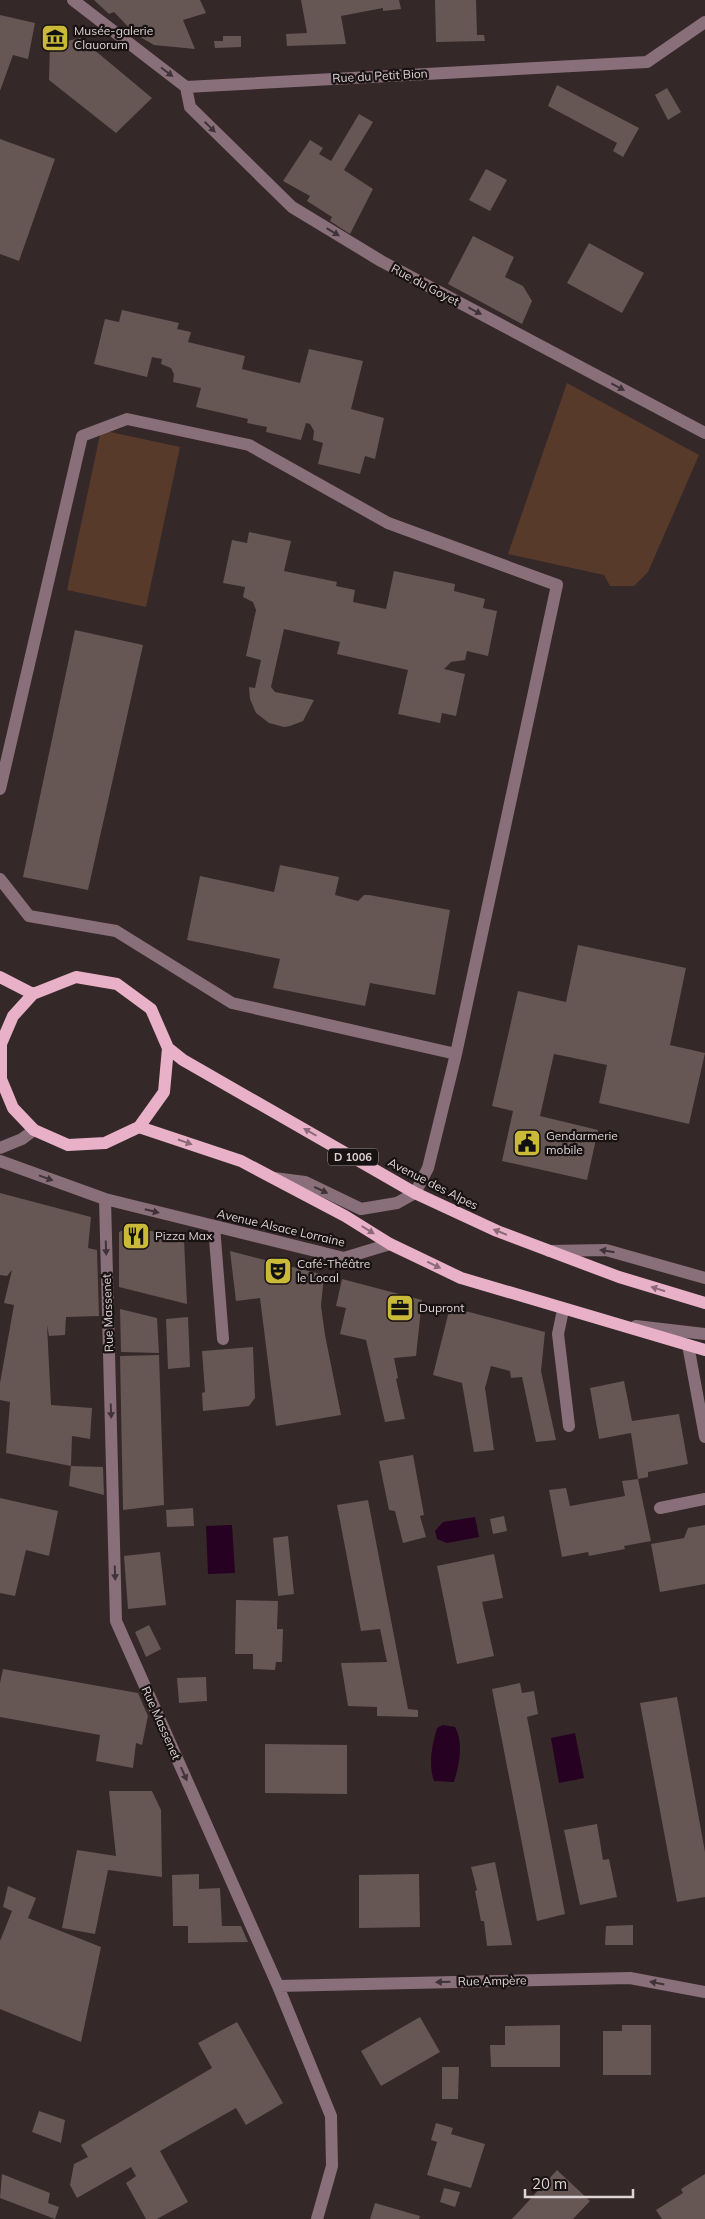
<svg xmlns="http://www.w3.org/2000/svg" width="705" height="2219" font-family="Mulish,sans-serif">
<rect width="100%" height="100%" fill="#352829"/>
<path fill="#583a2b" d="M567,383L699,455L648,572L634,586H610L604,575L508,554Z
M101,430L180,447L146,607L67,590Z"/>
<path fill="#270122" d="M475,1517L479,1537L447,1543L437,1539L435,1531L443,1522Z
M232,1525L235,1573L208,1574L206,1526Z
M443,1725L455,1727C464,1743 459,1766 454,1782L434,1781C428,1763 432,1746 437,1728Z
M575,1733L584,1778L559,1783L551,1738Z"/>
<path fill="#665654" d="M94,0H200L206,13L183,20L195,49L154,45L135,34L114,12L109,14Z
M301,0H399L401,9L383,11V8L341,16L346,44L287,46L286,34L307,33Z
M435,0H476L477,35H484L485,41L436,42Z
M0,15L35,23L28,59L13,55L0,91Z
M223,36H241V47L215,48L214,41H223Z
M80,38L152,98L116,133L49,80L50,45Z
M557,85L639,128L623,157L613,151L617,143L548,106Z
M667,88L681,112L668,120L655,95Z
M359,114L373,122L344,170L373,189L350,234L330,221L332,217L307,201L310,196L283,181L310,140L323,148L319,154L331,161Z
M0,139L55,159L19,261L0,254Z
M486,169L507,180L490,211L469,200Z
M473,236L514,257L505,277L523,286L532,301L522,324L448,284Z
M589,243L644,273L622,313L567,283Z
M122,310L179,323L177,329L191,332L188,342L245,356L242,369L300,383L309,349L363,361L351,409L384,418L375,459L365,456L360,474L318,464L323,443L313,440L314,431L310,424L306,423L301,440L266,432L267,427L247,423L248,419L196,407L201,388L173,382L174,374L171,368L161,364L162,359L152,357L147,377L94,364L105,319L119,322Z
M249,532L291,541L284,571L337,582L336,586L355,590L353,602L386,609L394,571L455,584L454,591L485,599L483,608L497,611L488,656L467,651L465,660L451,662L444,669L465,674L456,716L442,713L440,723L398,714L408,670L337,654L340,642L284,629L271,687L275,692L314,700L303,721L290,726L284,727L269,723L256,713L250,699L249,687L255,688L261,660L246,656L256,610L253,602L243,597L245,587L223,583L232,540L247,543Z
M75,630L143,645L88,890L23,877Z
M280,865L339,877L335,895L358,901L364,895H369L450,910L435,995L370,983L365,1006L273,988L280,959L187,940L200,876L274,892Z
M578,945L686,968L670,1045L705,1053L689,1124L599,1103L607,1065L554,1054L540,1116L598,1130L587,1180L502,1161L513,1111L492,1106L518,991L566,1002Z
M0,1193L91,1217L88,1248L97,1250L99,1316L66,1317L65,1335L49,1336L47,1325L51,1405L92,1408L90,1439L72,1436L71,1466L6,1453L10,1402L0,1400V1383L14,1305L4,1303L12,1270L7,1276L0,1275Z
M131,1226L184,1239L187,1304L119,1287V1232Z
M230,1251L324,1275L321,1306L325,1335L341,1415L276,1426L260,1298L236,1301Z
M342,1279L422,1300L416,1356L394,1358L398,1378L396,1379L405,1419L385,1422L366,1340L340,1334L346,1308L336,1306Z
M450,1307L545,1332L541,1371L556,1440L536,1442L522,1377L511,1378L510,1371L491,1366L485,1388L494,1450L474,1452L462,1383L433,1375Z
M120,1309L157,1318L159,1353L121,1352Z
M188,1317L190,1367L168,1369L166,1319Z
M253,1347L255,1398L249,1406L203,1411L202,1393L205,1392L202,1351Z
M159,1355L164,1505L123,1510L120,1356Z
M624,1381L632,1421L679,1414L688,1464L648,1472V1477L638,1479L631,1433L599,1439L590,1388Z
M413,1455L424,1515L420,1516L426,1537L403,1543L395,1511L389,1510L379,1461Z
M71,1466L103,1467L104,1495L69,1486Z
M638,1479L651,1541L624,1546L625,1549L589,1556L588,1552L562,1557L549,1490L566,1488L570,1506L625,1496L622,1481Z
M0,1498L58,1511L49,1556L26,1550L15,1596L0,1593Z
M368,1500L408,1709L418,1710V1717L377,1716V1707L348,1706L341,1663L387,1662L380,1629L361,1631L337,1505Z
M193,1508L194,1526L167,1527L166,1510Z
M504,1516L507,1531L493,1534L490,1519Z
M705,1525V1584L660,1592L651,1544L684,1538L688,1528Z
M288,1536L294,1594L278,1596L273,1538Z
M160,1552L166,1605L128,1609L124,1556Z
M494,1554L503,1598L482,1602L494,1656L457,1664L437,1566Z
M236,1600L278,1601L277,1629H283L282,1662H276L275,1670L253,1669V1654H235Z
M149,1625L161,1649L146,1657L135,1632Z
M3,1669L138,1693L148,1716L142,1745L136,1743L133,1768L96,1761L100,1735L0,1717V1683Z
M206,1677L207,1701L179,1703L177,1678Z
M520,1683L522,1693L534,1691L538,1714L527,1717L565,1914L537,1921L492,1689Z
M677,1697L705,1852V1897L677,1902L640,1703Z
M265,1744L347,1745V1794L265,1793Z
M109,1791H152L161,1810L162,1877L108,1870L95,1934L62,1928L77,1850L116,1856Z
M597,1824L603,1860L609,1859L617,1897L580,1905L564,1830Z
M495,1862L500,1886L512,1945L487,1946L484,1921H481L475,1891L477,1890L471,1867Z
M199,1874V1889L220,1888L222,1926H241L248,1942L188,1943V1926H173L172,1875Z
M419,1874L420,1927L359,1928V1875Z
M8,1886L36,1898L28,1918L101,1947L81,2042L0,2009V1941L12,1911L3,1907Z
M633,1925V1945H605L606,1926Z
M420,2017L440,2052L381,2086L361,2051Z
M237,2022L283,2103L246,2125L236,2108L160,2151L188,2202L157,2219H146L126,2183L136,2176L131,2167L77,2198L70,2185L74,2164L88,2157L81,2145L212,2068L198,2043Z
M560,2025V2067H491L490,2045H505V2026Z
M622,2025H651V2075H603V2031H622Z
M442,2067H459L458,2099H442Z
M39,2111L65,2120L61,2143L32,2132Z
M436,2123L453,2128L451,2134L485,2144L471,2188L427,2175L437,2142L431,2140Z
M557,2170L590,2201L573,2219H512Z
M2,2174L50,2193L48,2203L59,2207L55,2219L0,2198Z
M705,2174V2219H662L656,2210L683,2193L681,2189Z
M444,2188L460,2192L455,2207L440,2202Z
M375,2203L420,2216L419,2219H370Z"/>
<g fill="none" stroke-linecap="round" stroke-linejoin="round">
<path stroke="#896f7a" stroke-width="12" d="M73,0L186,87L647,62L705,22
M186,87L190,107L292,207L381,261L705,433
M0,789L82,436L127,419L249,445L388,523L557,585L456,1054L428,1168L415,1193L397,1203L361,1209L305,1182L274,1178
M0,879L29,916L116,931L232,1003L456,1054
M0,1148L22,1139L34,1130
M0,1161L105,1199L344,1258L390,1244
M105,1199L116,1621L278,1986L331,2116L332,2166L317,2219
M214,1226L223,1339
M549,1251L606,1250L705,1278
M563,1310L558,1334L569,1426
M636,1326L705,1334
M688,1345L705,1437
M660,1508L705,1499
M278,1986L630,1978L705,1992"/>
<path stroke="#e8b1c8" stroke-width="12" d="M0,977L33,994
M168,1048L183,1060L415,1193L497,1231L619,1277L705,1303
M139,1127L164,1092L168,1048L151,1009L117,984L76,977L33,994L13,1016L1,1044V1079L13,1108L34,1130L68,1145L105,1143L139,1127L241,1161L345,1216L390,1244L461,1278L705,1350"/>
</g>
<defs><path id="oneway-solid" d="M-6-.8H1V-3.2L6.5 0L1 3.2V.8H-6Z" transform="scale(1.25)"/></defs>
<g fill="#403337">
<use href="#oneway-solid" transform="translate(167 72) rotate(37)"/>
<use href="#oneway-solid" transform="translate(210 127) rotate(44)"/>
<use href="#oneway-solid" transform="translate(333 232) rotate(31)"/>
<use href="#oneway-solid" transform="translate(475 311) rotate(28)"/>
<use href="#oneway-solid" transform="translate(618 387) rotate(28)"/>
<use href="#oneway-solid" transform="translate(46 1178) rotate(20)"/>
<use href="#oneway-solid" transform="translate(321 1190) rotate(25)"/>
<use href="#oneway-solid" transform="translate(152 1211) rotate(14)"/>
<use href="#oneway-solid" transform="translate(106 1248) rotate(88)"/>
<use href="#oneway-solid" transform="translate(607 1251) rotate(-171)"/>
<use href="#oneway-solid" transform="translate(111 1411) rotate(88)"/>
<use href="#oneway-solid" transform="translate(115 1573) rotate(88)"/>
<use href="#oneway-solid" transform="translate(184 1774) rotate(66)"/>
<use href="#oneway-solid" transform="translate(443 1982) rotate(179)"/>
<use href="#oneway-solid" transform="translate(657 1983) rotate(-169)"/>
</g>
<g fill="#8b6977">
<use href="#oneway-solid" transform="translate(310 1132) rotate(-150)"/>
<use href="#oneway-solid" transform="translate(185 1142) rotate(19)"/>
<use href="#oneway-solid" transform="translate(368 1230) rotate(32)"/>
<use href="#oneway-solid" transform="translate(500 1232) rotate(-158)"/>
<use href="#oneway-solid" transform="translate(434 1265) rotate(26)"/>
<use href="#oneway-solid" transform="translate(658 1289) rotate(-163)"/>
</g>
<defs>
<g id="museum-square" transform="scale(1.4375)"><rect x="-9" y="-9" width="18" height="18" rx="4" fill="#cbba39" stroke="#191213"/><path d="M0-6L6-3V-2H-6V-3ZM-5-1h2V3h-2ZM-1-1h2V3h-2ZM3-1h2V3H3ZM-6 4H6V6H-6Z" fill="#111"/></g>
<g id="civic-square" transform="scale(1.4375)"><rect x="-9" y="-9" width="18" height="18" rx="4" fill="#cbba39" stroke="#191213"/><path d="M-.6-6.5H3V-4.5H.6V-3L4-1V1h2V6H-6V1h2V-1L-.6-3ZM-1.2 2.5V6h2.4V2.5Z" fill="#111"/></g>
<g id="restaurant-square" transform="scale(1.4375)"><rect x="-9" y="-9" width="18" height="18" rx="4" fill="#cbba39" stroke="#191213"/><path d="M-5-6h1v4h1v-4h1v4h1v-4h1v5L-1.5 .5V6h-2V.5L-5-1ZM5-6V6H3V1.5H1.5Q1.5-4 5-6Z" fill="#111"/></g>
<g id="theatre-square" transform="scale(1.4375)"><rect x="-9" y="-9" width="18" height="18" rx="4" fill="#cbba39" stroke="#191213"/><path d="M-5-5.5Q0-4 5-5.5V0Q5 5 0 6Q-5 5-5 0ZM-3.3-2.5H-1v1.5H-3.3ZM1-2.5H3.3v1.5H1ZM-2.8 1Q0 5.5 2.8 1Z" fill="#111"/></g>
<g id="office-square" transform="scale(1.4375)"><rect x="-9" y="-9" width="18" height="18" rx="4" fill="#cbba39" stroke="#191213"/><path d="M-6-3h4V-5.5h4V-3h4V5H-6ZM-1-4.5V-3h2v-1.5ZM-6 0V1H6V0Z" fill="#111"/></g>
</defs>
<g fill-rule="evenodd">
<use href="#museum-square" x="55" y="38"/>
<use href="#civic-square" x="527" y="1143"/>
<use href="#restaurant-square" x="136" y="1236"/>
<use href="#theatre-square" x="278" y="1271"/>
<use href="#office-square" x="400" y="1308"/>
</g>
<g text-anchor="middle" stroke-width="4.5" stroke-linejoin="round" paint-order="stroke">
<rect fill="#191213" stroke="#a29a9b" stroke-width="1" x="328" y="1148.5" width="50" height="17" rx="4"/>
<g font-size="11" font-weight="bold" fill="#ddd4d5">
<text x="353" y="1161">D 1006</text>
</g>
<g font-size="12" fill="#ddd4d5" stroke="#191213" text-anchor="start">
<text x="74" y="35">Musée-galerie<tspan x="74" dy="14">Clauorum</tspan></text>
<text x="546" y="1140">Gendarmerie<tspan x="546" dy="14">mobile</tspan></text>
<text x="155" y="1240">Pizza Max</text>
<text x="297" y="1268">Café-Théâtre<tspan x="297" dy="14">le Local</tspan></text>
<text x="419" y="1312">Dupront</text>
</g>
<g font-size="12" fill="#ddd4d5" stroke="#191213">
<text transform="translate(380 76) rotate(-3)" y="4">Rue du Petit Bion</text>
<text transform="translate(425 285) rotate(28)" y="4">Rue du Goyet</text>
<text transform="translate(433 1184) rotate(27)" y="4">Avenue des Alpes</text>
<text transform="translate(281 1228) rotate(13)" y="4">Avenue Alsace Lorraine</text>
<text transform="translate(108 1313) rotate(-92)" y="4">Rue Massenet</text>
<text transform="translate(161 1723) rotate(66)" y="4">Rue Massenet</text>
<text transform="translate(492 1981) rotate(-1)" y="4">Rue Ampère</text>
</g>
</g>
<path d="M525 2189v8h108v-8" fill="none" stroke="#ddd4d5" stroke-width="2.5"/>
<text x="532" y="2189" font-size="15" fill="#ddd4d5" stroke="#191213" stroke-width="4" paint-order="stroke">20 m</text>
</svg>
